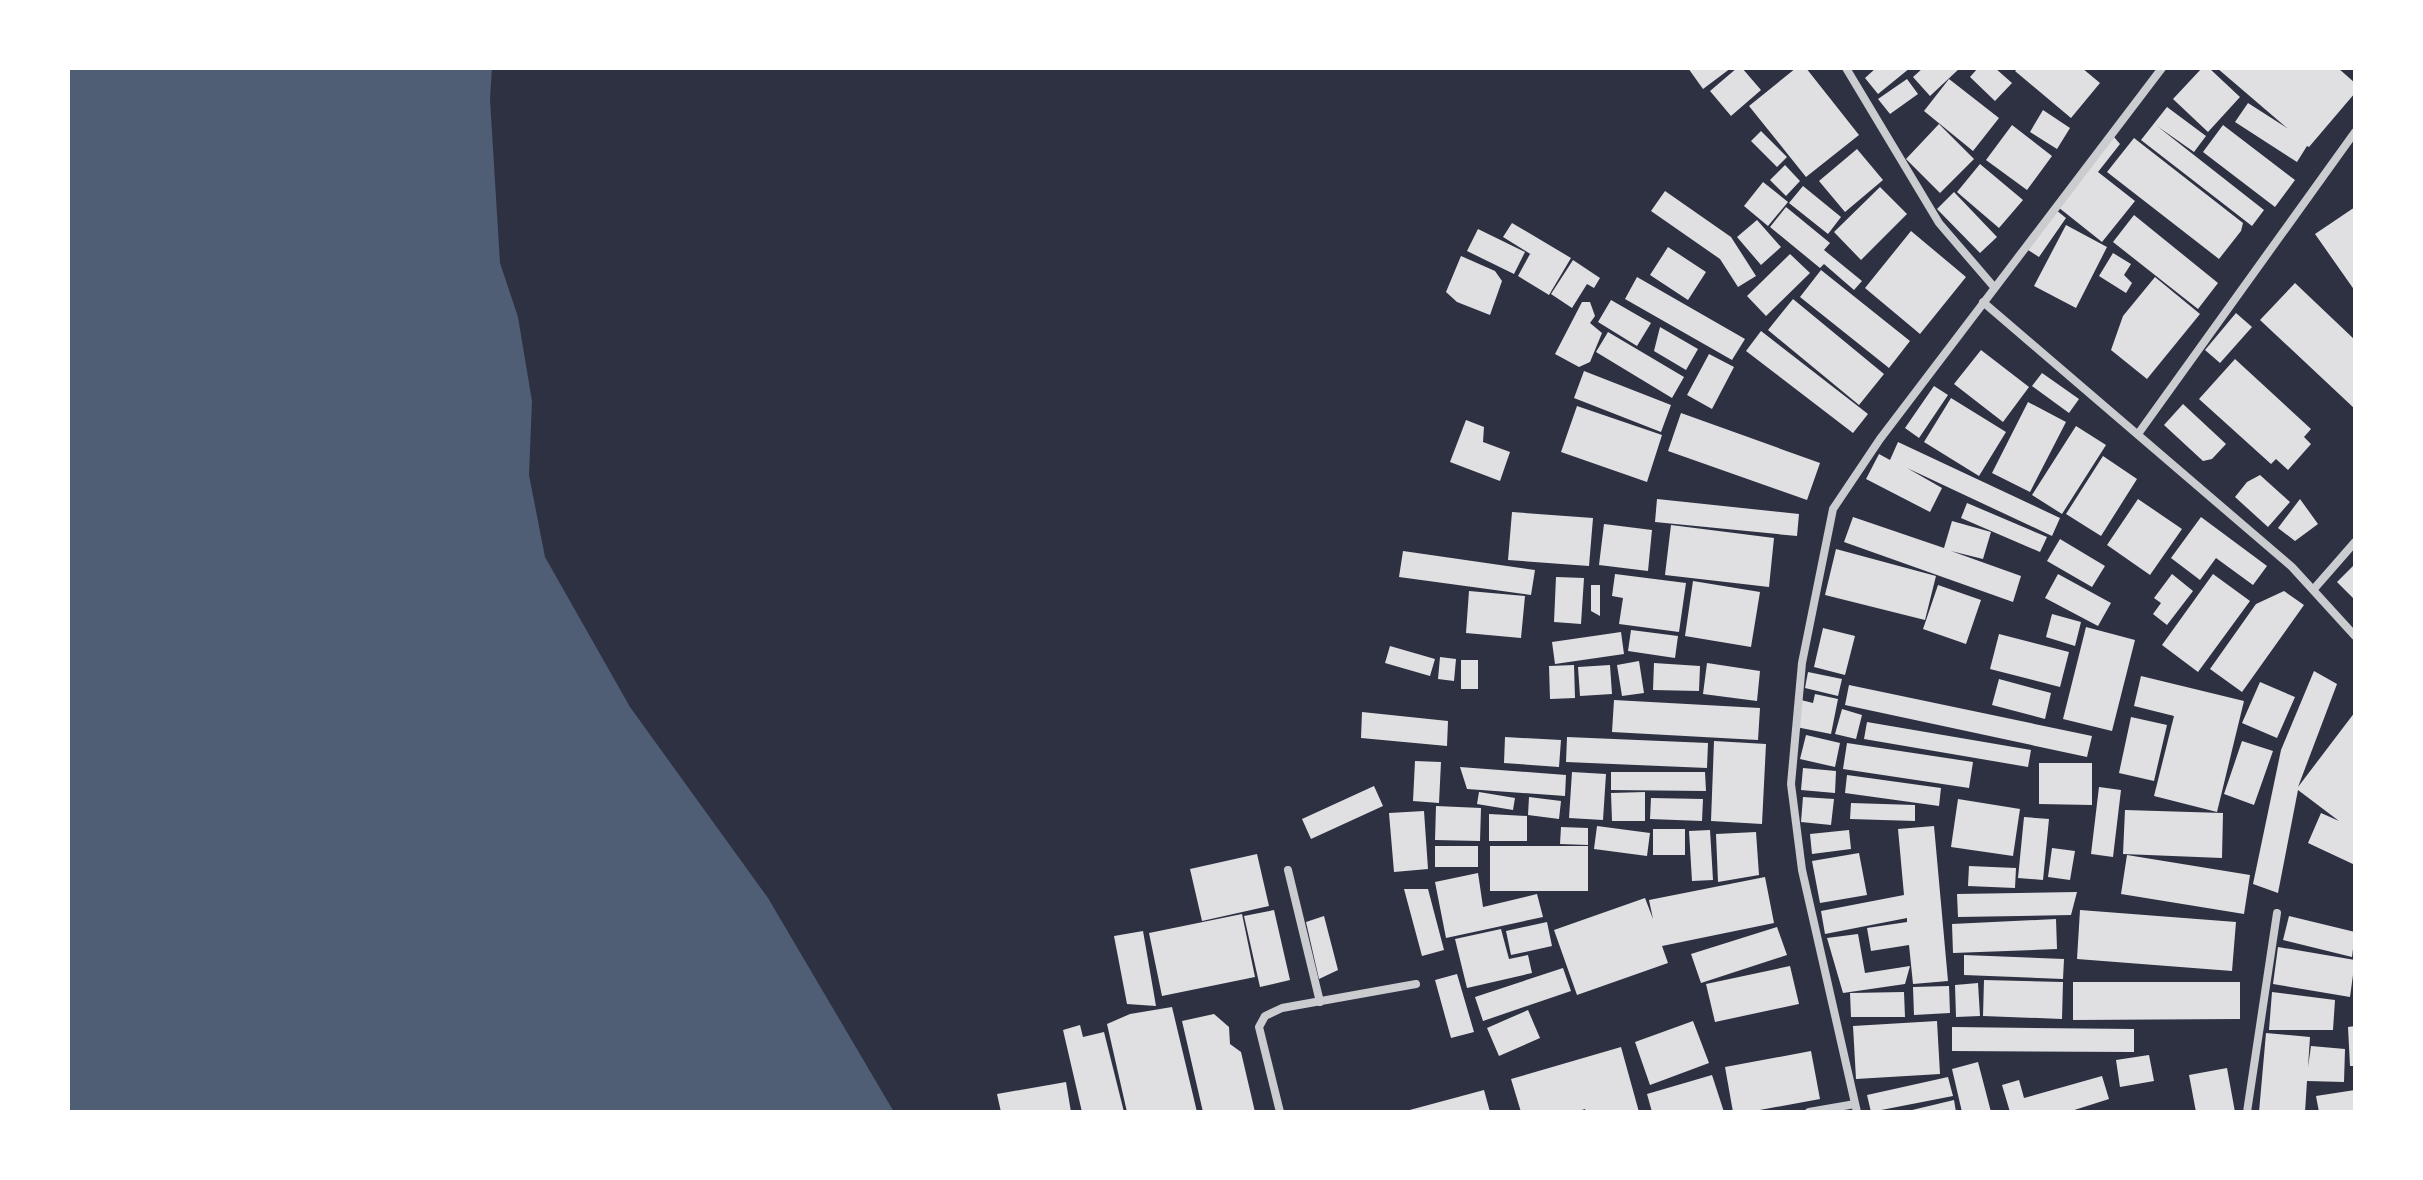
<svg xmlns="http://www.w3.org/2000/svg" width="2423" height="1180" font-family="'PT Serif',serif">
<rect width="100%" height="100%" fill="#2d3142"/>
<path fill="#4f5d75" d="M68,68H492L490,99L500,263L518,317L532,401L529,475L545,557L630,707L768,898L894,1112H68Z"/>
<path fill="#e0e0e3" d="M1688,68H1731L1703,89Z
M1737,68H1742L1761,90L1731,116L1710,91Z
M1796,68H1806L1859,135L1806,177L1749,106Z
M1876,68H1910L1878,94L1865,78Z
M1923,68H1960L1930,96L1913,77Z
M1978,68H1995L2012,83L1995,101L1970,77Z
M2018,68H2082L2100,83L2071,118L2015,71Z
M2202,68H2209L2240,97L2208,132L2173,99Z
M2217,68H2338L2355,83V93L2309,147L2307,146L2297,162L2235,122L2248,103L2287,128Z
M1907,79L1918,94L1890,114L1878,99Z
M1949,79L1999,118L1973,151L1924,111Z
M2167,107L2206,136L2194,152L2157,126L2264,210L2252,226L2141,140Z
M2043,110L2070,128L2057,149L2030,132Z
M1939,124L1974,159L1940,193L1906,159Z
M2012,125L2052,156L2027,190L1986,160Z
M2223,125L2295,180L2275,207L2203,152Z
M1761,131L1787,157L1777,167L1751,141Z
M2114,137L2120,144L2098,172L2135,201L2102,242L2058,207Z
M2134,138L2243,223L2241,231L2219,259L2107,172Z
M1857,149L1883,180L1845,212L1819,181Z
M1980,164L2023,200L1999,228L1957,192Z
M1785,165L1800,181L1786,196L1770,180Z
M1763,182L1788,202L1768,226L1744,206Z
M1803,186L1841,217L1828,234L1789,203Z
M1880,187L1907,214L1861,260L1834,232Z
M1665,191L1731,237L1756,276L1738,287L1720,259L1651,211Z
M1954,192L1997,237L1980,253L1937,209Z
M1786,207L1830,243L1824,250L1862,281L1854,290L1824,264L1820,268L1770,227Z
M2355,207V291L2315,234Z
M2056,210L2066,218L2039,257L2028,250Z
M2134,215L2218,283L2198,309L2113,242Z
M1757,220L1781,247L1761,265L1737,237Z
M1512,223L1571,258L1549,295L1518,276L1530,254L1532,255L1503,237Z
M2066,225L2107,247L2076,308L2034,286Z
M1478,229L1525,252L1514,274L1467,251Z
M1911,231L1966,277L1920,334L1865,288Z
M1668,247L1706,272L1688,300L1650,275Z
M2113,253L2131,264L2124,275L2132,283L2126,293L2099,276Z
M1790,254L1810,273L1766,316L1747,296Z
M1461,256L1495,271L1502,281L1490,315L1457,302L1446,292Z
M1573,260L1600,278L1594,288L1587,284L1572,308L1551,294Z
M1821,270L1910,341L1889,368L1800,297Z
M1637,277L1745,339L1732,360L1625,299Z
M2155,277L2200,314L2147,379L2111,350L2123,316Z
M2295,283L2355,340V409L2260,320Z
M1793,299L1884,374L1859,405L1768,330Z
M1611,300L1651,323L1637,346L1598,322Z
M1582,302H1590L1595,316L1590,323L1602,333L1590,362L1579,367L1555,354Z
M2236,313L2252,327L2220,363L2205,350Z
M1660,327L1698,349L1686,370L1654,351Z
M1761,331L1868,414L1853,433L1746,351Z
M1608,332L1684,377L1672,398L1596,352Z
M1981,350L2029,387L2003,422L1954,384Z
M1709,354L1734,367L1712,409L1687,395Z
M2235,359L2311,429L2304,437L2311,444L2288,470L2276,459L2271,464L2199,399Z
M1584,371L1671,405L1661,432L1574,398Z
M2042,373L2079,399L2069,413L2032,386Z
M1934,386L1948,395L1919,438L1905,428Z
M1951,398L2006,432L1979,476L1924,442Z
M2028,402L2066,422L2030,492L1992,473Z
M2183,404L2226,444L2212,459L2203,461L2164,425Z
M1577,406L1662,435L1647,482L1561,452Z
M1681,413L1820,463L1807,500L1668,451Z
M1466,420L1484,427L1483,442L1510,452L1500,481L1450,462Z
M2076,426L2106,445L2062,514L2032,495Z
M1898,442L2060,518L2052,536L1907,468L1942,488L1930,512L1866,479L1879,454L1890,460Z
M2103,456L2137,479L2101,536L2066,514Z
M2260,475L2290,502L2268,527L2235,497L2247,482Z
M1657,499L1799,514L1797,536L1655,522Z
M2138,499L2182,529L2150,575L2107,545Z
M2300,499L2318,524L2295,541L2278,528Z
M1967,503L2047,537L2040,552L1961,518Z
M1512,512L1593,518L1589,566L1508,560Z
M1853,517L1944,548L1952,521L1991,532L1983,559L1951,551L2021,576L2013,602L1844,542Z
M2201,517L2267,566L2253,585L2216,558L2200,580L2171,558Z
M1604,524L1652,530L1648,571L1599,565Z
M1671,525L1774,538L1769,587L1665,575Z
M2060,539L2105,566L2092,587L2047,561Z
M1836,549L1936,576L1925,620L1825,595Z
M1403,551L1535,570L1531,595L1399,577Z
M2355,564V600L2337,582Z
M1615,574L1686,583L1679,632L1619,624L1623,598L1612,596Z
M2058,574L2111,603L2098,626L2045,598Z
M2172,574L2193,591L2167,625L2153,614L2161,603L2154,598Z
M2213,574L2250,601L2198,672L2162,645Z
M1556,577L1584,578L1581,624L1554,622Z
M1693,581L1760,592L1751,647L1685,636Z
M1591,585H1600V616L1591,611Z
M1938,585L1981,600L1966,644L1923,629Z
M1469,591L1525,596L1521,638L1466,633Z
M2284,591L2304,605L2242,692L2210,669L2256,604Z
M2052,614L2081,622L2075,646L2046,637Z
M2086,627L2135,640L2112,731L2063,719Z
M1823,628L1855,636L1845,675L1814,667Z
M1631,630L1678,636L1675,658L1628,651Z
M1621,632L1624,654L1555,664L1552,642Z
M1999,634L2069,652L2060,687L1990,669Z
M1390,646L1435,659L1430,676L1385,663Z
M1440,657L1456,659L1454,681L1438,679Z
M1461,660H1478V689H1461Z
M1639,661L1644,693L1622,696L1617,665Z
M1654,663L1700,666L1699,691L1653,690Z
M1707,663L1760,671L1757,701L1703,694Z
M1574,665L1575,698L1550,699L1549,666Z
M1610,665L1612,694L1580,696L1578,667Z
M2314,671L2337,684L2298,787L2355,712V865L2308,843L2321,813L2339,821L2298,790L2278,893L2253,884L2281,750Z
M1808,672L1842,679L1838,696L1805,688Z
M2141,676L2244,701L2217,812L2154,796L2174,716L2134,706Z
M1999,679L2051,693L2045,719L1992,705Z
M2260,682L2295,697L2277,738L2242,723Z
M1849,685L2092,736L2087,757L1845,705Z
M1815,694L1838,699L1831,734L1796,727L1801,700L1813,703Z
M1614,700L1760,708L1758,740L1612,732Z
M1842,709L1862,715L1856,739L1835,734Z
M1362,712L1448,721L1447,746L1361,738Z
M2131,717L2167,725L2154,781L2119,773Z
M1867,722L2031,750L2028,767L1864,739Z
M1806,735L1840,743L1835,767L1800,759Z
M1505,737L1561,740L1559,767L1504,763Z
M1567,737L1708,743L1707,768L1566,762Z
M1714,741L1766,744L1762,824L1711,821Z
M2242,741L2273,751L2254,805L2224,794Z
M1847,743L1973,762L1969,788L1843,769Z
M1415,761L1441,762L1439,803L1413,801Z
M2039,763H2092V805L2039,804Z
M1460,767L1566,775L1565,796L1467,789Z
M1803,768L1836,771L1835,793L1801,790Z
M1572,772L1606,774L1603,820L1569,818Z
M1611,772H1705L1706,791L1611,790Z
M1847,775L1941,788L1939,806L1845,793Z
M1374,786L1383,806L1311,839L1302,819Z
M2099,787L2121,790L2113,857L2091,854Z
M1479,792L1515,798L1513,810L1477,804Z
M1645,792V821H1612L1611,793Z
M1529,797L1561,801L1559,819L1528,815Z
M1803,797L1834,799L1831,825L1801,822Z
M1651,798L1703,799L1702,821L1650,819Z
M1958,799L2020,809L2013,856L1951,847Z
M1851,803L1915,805V821L1850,819Z
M1436,806L1481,808L1480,841L1435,840Z
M2125,810L2223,813L2222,858L2123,854Z
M1424,811L1428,869L1394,872L1389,813Z
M1489,814L1527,816V841H1489Z
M2024,817L2049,819L2043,880L2018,878Z
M1597,826L1650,833L1647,856L1594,849Z
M1934,826L1948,981L1913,984L1909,945L1871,951L1867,928L1907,922V918L1825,934L1821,911L1904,895L1898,829Z
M1561,827L1588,828V845L1560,844Z
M1653,829H1685V855H1653Z
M1710,830L1713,880L1692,881L1689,831Z
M1849,830L1851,849L1812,854L1810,834Z
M1756,832L1759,875L1718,882L1716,834Z
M1435,846H1478V867H1435Z
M1490,846H1588V891H1490Z
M2052,848L2075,851L2070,880L2048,877Z
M1859,853L1867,895L1820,903L1812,861Z
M1257,854L1269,906L1202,921L1190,869Z
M2127,855L2250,875L2244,914L2121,894Z
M1969,866L2016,868L2015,888L1968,886Z
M1478,873L1483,907L1537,894L1543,917L1446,938L1435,882Z
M1765,877L1774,923L1662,946L1668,963L1577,995L1554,930L1645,898L1653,919L1649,900Z
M1404,889H1428L1444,950L1422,956Z
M2077,892L2071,915L1958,917L1957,894Z
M1274,910L1290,980L1260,987L1244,916Z
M2080,910L2236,922L2232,971L2077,959Z
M1242,914L1255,977L1162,996L1149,933Z
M1324,916L1338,970L1319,979L1306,922Z
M2289,916L2355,932L2352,957L2283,940Z
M2056,919L2057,949L1953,953L1952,924Z
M1547,922L1552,946L1511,955L1506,931Z
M1777,927L1787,955L1701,983L1691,954Z
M1501,929L1509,959L1528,955L1532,973L1467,988L1455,939Z
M1143,931L1156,1006L1127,1004L1114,936Z
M1858,934L1865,973L1910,966L1905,984L1843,993L1827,938Z
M2278,947L2355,960L2350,997L2273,984Z
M1964,955L2064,959L2063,979L1964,975Z
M1790,966L1799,1004L1715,1022L1706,984Z
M1563,968L1571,991L1483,1021L1475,997Z
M1457,974L1474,1032L1451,1038L1435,980Z
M1984,980L2063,982L2062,1019L1983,1016Z
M2073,982H2240V1019L2073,1020Z
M1978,983L1980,1016L1956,1017L1955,985Z
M1949,986L1950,1013L1914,1015L1913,987Z
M1904,992L1905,1017H1851L1850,993Z
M2272,992L2335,1000L2333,1030H2269Z
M1172,1007L1197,1112H1127L1107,1024L1130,1014Z
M1528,1010L1540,1038L1499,1056L1487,1028Z
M1214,1014L1229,1027L1230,1044L1241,1052L1255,1112H1203L1182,1021Z
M1693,1021L1709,1063L1650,1085L1635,1042Z
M1937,1021L1940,1074L1856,1079L1853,1026Z
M1080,1025L1083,1037L1104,1032L1124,1112H1082L1063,1030Z
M2355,1026V1066H2350L2348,1027Z
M1952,1027L2134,1029V1052L1952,1051Z
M2266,1033L2310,1037L2308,1067L2311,1046L2345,1049L2344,1082L2307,1081L2305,1112H2259Z
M1621,1047L1639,1112H1586L1585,1109L1576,1112H1521L1511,1079Z
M1811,1051L1820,1099L1749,1112H1733L1725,1067Z
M2149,1055L2154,1081L2120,1087L2116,1060Z
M1978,1062L1991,1112H1962L1952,1069Z
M2227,1068L2235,1112H2196L2189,1075Z
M1712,1075L1724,1112H1652L1647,1094Z
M2102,1076L2109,1099L2068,1112H2010L2002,1085L2019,1080L2024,1098Z
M1948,1077L1953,1096L1871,1112L1867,1095Z
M1066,1082L1071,1112H1001L997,1094Z
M1484,1090L1490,1112H1406V1111Z
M2355,1090V1112H2319L2316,1096Z
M1954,1100L1956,1112H1909L1908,1111Z"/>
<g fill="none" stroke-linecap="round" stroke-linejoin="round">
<path stroke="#caccd0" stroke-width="8" d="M1846,68L1939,223L1994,287
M1983,302L2292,567L2355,636
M2138,434L2355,132
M2313,590L2355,542
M1288,870L1320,1002
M1280,1112L1259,1027L1265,1016L1282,1008L1416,984
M1809,1112L1855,1104
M1857,1112L1802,870L1791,784L1802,663L1833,509L1880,439L2162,68
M2247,1112L2277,913"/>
</g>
<rect width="2423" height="1180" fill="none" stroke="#ffffff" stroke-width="140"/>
</svg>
